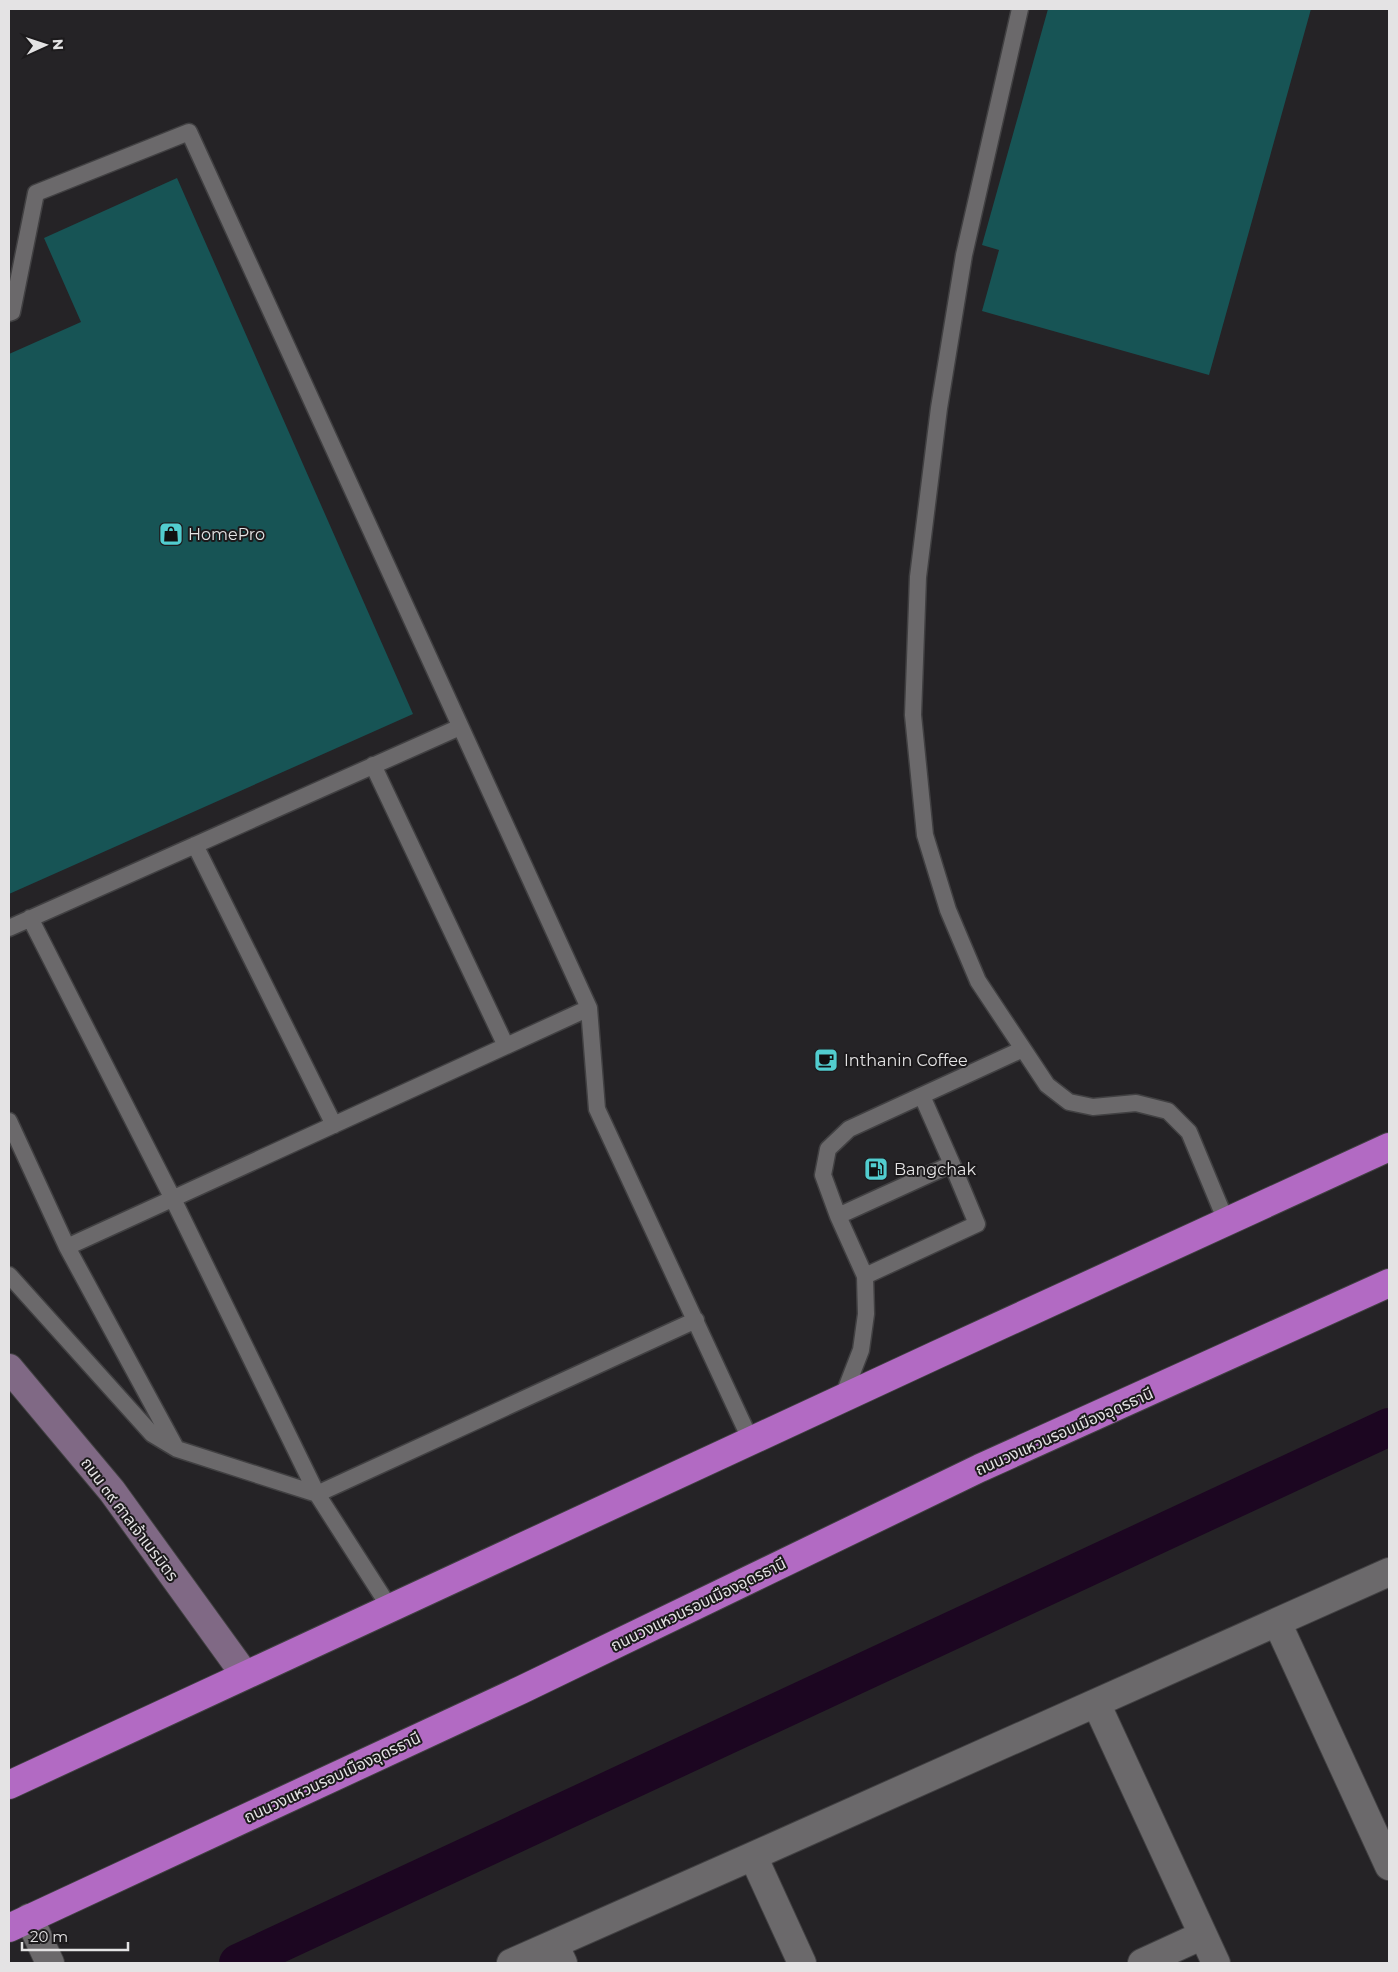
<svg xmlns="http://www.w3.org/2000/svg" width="1398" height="1972" font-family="Montserrat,'Noto Sans Thai',sans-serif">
<rect width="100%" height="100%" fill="#252326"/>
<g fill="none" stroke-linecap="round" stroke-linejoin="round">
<path stroke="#1c0621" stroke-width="38" d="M238,1963L1389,1427"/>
</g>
<path fill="#175455" d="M1048,9L1061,10V9H1311L1209,375L982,311L999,250L982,245Z
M177,178L413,714L9,894V354L81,322L44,238Z"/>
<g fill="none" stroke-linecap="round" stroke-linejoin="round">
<g stroke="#414042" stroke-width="19">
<path id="lane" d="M1020,9L964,255L939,408L918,577L913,715L925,835L948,910L978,981L1047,1085L1069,1102L1093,1107L1136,1103L1168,1111L1189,1132L1226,1221
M9,313L12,312L36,193L189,132L589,1008L597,1109L751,1441
M373,765L506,1046
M195,845L334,1125
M30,918L173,1199L317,1494L696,1320
M9,928L460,727
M922,1096L952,1164
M9,1121L67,1247L176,1448
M838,1216L823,1175L828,1149L849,1129L1023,1049
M67,1247L589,1008
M9,1275L152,1434L177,1449L317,1494L390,1608
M842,1399L861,1350L866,1314L865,1276L838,1216L952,1164L977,1224L865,1276"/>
</g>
<g stroke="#414042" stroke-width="30">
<path id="street" d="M1277,1622L1389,1866
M1096,1703L1216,1963
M753,1856L1389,1572
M29,1918L50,1963
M554,1944L753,1856L802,1963
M511,1963L554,1944L563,1963
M1142,1963L1203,1935"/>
</g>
<g stroke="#414042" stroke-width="30">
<path id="secondary" d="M9,1368L112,1491L245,1675"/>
</g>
<g stroke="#414042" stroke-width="30">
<path id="highway" d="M9,1785L936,1355L1389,1147
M9,1928L521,1690L980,1468L1389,1283"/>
</g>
<use href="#lane" stroke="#6b696b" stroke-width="16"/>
<use href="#street" stroke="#6b696b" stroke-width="28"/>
<use href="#secondary" stroke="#806985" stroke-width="28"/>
<use href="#highway" stroke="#b26ac3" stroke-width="28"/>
</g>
<defs>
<g id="shop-square" transform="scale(1.25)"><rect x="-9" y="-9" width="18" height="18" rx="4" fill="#52cdcf" stroke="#1c1a1c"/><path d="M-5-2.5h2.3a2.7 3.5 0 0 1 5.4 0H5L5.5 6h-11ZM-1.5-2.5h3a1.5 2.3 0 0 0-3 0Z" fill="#111"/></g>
<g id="cafe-square" transform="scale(1.25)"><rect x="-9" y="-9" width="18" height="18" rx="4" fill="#52cdcf" stroke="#1c1a1c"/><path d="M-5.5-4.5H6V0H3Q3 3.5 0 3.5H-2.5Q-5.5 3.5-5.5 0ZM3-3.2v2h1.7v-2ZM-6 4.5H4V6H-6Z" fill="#111"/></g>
<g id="fuel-square" transform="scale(1.25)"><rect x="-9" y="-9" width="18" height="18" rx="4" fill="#52cdcf" stroke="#1c1a1c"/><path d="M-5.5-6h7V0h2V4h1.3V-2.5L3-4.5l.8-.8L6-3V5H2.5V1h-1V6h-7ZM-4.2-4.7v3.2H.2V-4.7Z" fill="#111"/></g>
</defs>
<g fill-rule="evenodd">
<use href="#shop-square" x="171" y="534"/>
<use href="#cafe-square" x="826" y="1060"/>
<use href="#fuel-square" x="876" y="1169"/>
</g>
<g text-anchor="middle" stroke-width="4" stroke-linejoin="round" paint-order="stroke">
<g font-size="16" fill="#e4e3e4" stroke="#1c1a1c" text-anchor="start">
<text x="188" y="540">HomePro</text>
<text x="844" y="1066">Inthanin Coffee</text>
<text x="894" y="1175">Bangchak</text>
</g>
<g font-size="16" fill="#e4e3e4" stroke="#1c1a1c">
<text transform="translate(1064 1431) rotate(-24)" y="6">ถนนวงแหวนรอบเมืองอุดรธานี</text>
<text transform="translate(130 1519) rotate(53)" y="6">ถนน ๓๙ ศาลเจ้าเนรมิตร</text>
<text transform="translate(698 1604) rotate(-26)" y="6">ถนนวงแหวนรอบเมืองอุดรธานี</text>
<text transform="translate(332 1777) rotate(-25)" y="6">ถนนวงแหวนรอบเมืองอุดรธานี</text>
</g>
</g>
<rect width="1398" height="1972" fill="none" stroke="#e4e3e4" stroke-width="20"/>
<g transform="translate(45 45) rotate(87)" stroke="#1c1a1c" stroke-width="4" paint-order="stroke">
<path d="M0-4L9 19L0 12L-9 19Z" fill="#e4e3e4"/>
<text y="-8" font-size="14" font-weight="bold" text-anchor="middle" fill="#e4e3e4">N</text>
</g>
<path d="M22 1942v8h106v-8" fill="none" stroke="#e4e3e4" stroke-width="2.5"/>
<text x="30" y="1942" font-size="15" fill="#e4e3e4" stroke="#1c1a1c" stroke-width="4" paint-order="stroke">20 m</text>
</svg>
